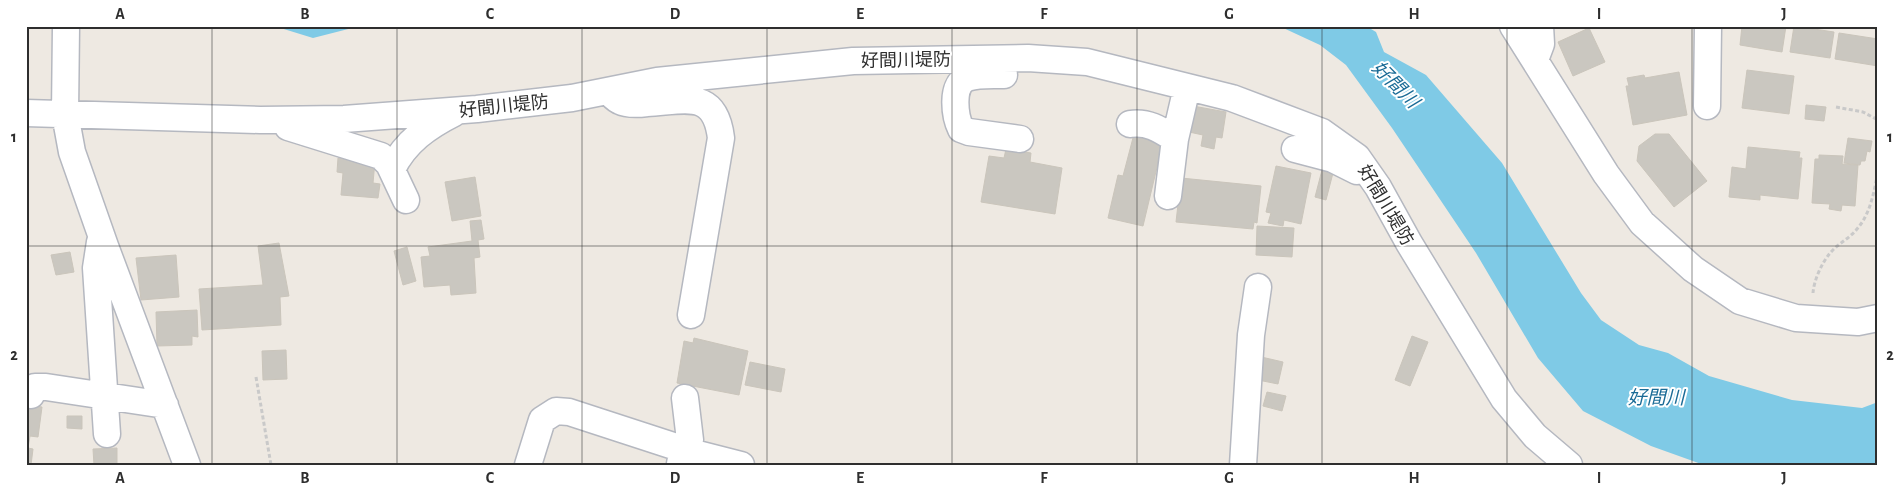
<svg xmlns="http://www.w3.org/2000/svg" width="1904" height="491" font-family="'Alegreya Sans','Noto Sans JP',sans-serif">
<rect width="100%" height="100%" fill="#eee9e2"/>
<path fill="#7fcae6" d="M274,26H360L313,38Z
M1279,26H1366L1376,32L1384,52L1426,75L1502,163L1581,293L1601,320L1639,345L1668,353L1709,376L1792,400L1862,408L1878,402V465H1704L1651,446L1583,411L1538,358L1476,253L1392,128L1346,65L1320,45Z"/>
<path fill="#cac7c0" stroke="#cac5bb" d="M1742,26H1786L1782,52L1740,45Z
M1794,26L1834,32L1830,58L1790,52Z
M1589,28L1605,62L1573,76L1558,42Z
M1839,33L1878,39V66L1835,59Z
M1747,70L1794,76L1789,114L1742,108Z
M1679,72L1687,115L1633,125L1626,86H1629L1627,78L1644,75L1645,78Z
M1806,105L1826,107L1824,121L1805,119Z
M1193,106L1226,112L1222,138L1216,137L1214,149L1201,146L1203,135L1189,132Z
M1134,134L1163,142L1143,226L1108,218L1118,175L1123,176Z
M1655,134H1669L1707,181L1674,207L1637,161L1639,146Z
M1848,138L1872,141L1870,152L1867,151L1865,161H1861L1860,165L1844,163Z
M1748,147L1800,152L1799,158H1802L1798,199L1760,195V200L1729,197L1732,167L1746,169Z
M1006,149L1031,153L1030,162L1062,168L1055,214L981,202L989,156L1004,158Z
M1819,155L1843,156L1842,164L1858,165L1855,206L1842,205L1841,211L1829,209L1830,204L1812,203L1815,159H1819Z
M338,158L375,161L373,183L380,184L378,198L341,195L343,173L337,172Z
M1276,166L1311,173L1301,224L1284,220L1283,226L1268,223L1271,213L1266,212Z
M1322,170L1333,173L1326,200L1315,197Z
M475,177L481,216L452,221L445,182Z
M1181,178L1261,186L1257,223L1254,222L1253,229L1176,222Z
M481,220L484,239L478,240L480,257L474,258L476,293L451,295L450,285L424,287L421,257L430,256L428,247L472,241L470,221Z
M1257,226L1294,228L1292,257L1256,255Z
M279,243L289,296L280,297L281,325L202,330L199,289L263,285L258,246Z
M407,247L416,281L403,285L394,251Z
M70,252L74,272L56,275L51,255Z
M176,255L179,297L141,300L136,258Z
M197,310L198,337L192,336V345L157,346L156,312Z
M1412,336L1428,342L1410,386L1395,380Z
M694,338L748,351L739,395L677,383L684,341L693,343Z
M286,350L287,379L263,380L262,351Z
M1257,356L1283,362L1278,384L1253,379Z
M750,362L785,369L781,392L745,385Z
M1267,392L1286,396L1282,411L1263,406Z
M29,405L42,407L38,437L30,436L28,448L33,449L31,465H26V414Z
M67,416H82V429L67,428Z
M117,448V465H94L93,449Z"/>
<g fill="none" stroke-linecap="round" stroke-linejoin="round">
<g stroke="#b5b8c0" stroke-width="29">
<path id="minor" d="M66,26L65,114L72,152L105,246L187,465
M1513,26L1606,174L1642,223L1693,269L1740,301L1796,318L1858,322L1878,318
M1535,60L1541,44L1540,26
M1004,75C993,75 977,74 967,78C950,85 955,117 961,129L969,132L1020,139
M608,91C611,94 616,100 620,101C628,105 639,104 647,103C686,101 715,89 721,138L691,315
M1707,106L1708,26
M26,113L260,120L344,119L477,109L572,98L657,81L853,61L1028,58L1087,62L1232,98L1322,132L1357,157L1378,187L1409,243L1504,399L1535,436L1569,465
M1130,124C1148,121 1161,130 1175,139
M288,127L381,156L389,164L406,200
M1295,149L1333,159L1357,171
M392,169C405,142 428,126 454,113
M1168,196L1175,139L1187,87
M100,242L96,268L107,434
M31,395L35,387H46L165,405
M680,464L683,448L690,440L685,398
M528,465L542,420L556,411L569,412L698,454L741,465
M1243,465L1251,335L1258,287"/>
</g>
<path stroke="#c9c9c9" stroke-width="3" stroke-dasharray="4 2.5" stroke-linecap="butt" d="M1836,107L1863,112L1878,120
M1813,293C1814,280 1822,262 1831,252C1839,243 1850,238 1857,229C1871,213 1874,191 1878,172
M256,377L271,465"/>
<use href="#minor" stroke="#fff" stroke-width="26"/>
</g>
<path fill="none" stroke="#2e2e2e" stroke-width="1" stroke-opacity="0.55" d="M212,26V465M397,26V465M582,26V465M767,26V465M952,26V465M1137,26V465M1322,26V465M1507,26V465M1692,26V465M26,246H1878"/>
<g text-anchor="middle" stroke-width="4" stroke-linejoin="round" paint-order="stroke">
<g font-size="18" fill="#2e2e2e" stroke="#fff">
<text transform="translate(906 60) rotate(-1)" y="6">好間川堤防</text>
<text transform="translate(504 106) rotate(-6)" y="6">好間川堤防</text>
<text transform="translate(1386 205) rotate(59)" y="6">好間川堤防</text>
</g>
<g font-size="19" font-style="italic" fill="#1a6b96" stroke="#fff">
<text transform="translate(1396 84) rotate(45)" y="7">好間川</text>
<text x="1656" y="404">好間川</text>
</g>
</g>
<rect width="1904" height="491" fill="none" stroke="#ffffff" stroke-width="55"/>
<rect x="28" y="28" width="1848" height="436" fill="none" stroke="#2e2e2e" stroke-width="2"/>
<g font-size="16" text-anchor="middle" font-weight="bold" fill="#2e2e2e">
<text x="120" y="19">A</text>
<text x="305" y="19">B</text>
<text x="490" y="19">C</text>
<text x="675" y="19">D</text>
<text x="860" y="19">E</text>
<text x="1044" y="19">F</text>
<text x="1229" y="19">G</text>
<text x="1414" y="19">H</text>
<text x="1599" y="19">I</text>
<text x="1784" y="19">J</text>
<text x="14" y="142">1</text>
<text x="1890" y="142">1</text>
<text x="14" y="360">2</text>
<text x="1890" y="360">2</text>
<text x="120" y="483">A</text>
<text x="305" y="483">B</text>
<text x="490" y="483">C</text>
<text x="675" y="483">D</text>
<text x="860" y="483">E</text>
<text x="1044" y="483">F</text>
<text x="1229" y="483">G</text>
<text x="1414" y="483">H</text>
<text x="1599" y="483">I</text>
<text x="1784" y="483">J</text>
</g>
</svg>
